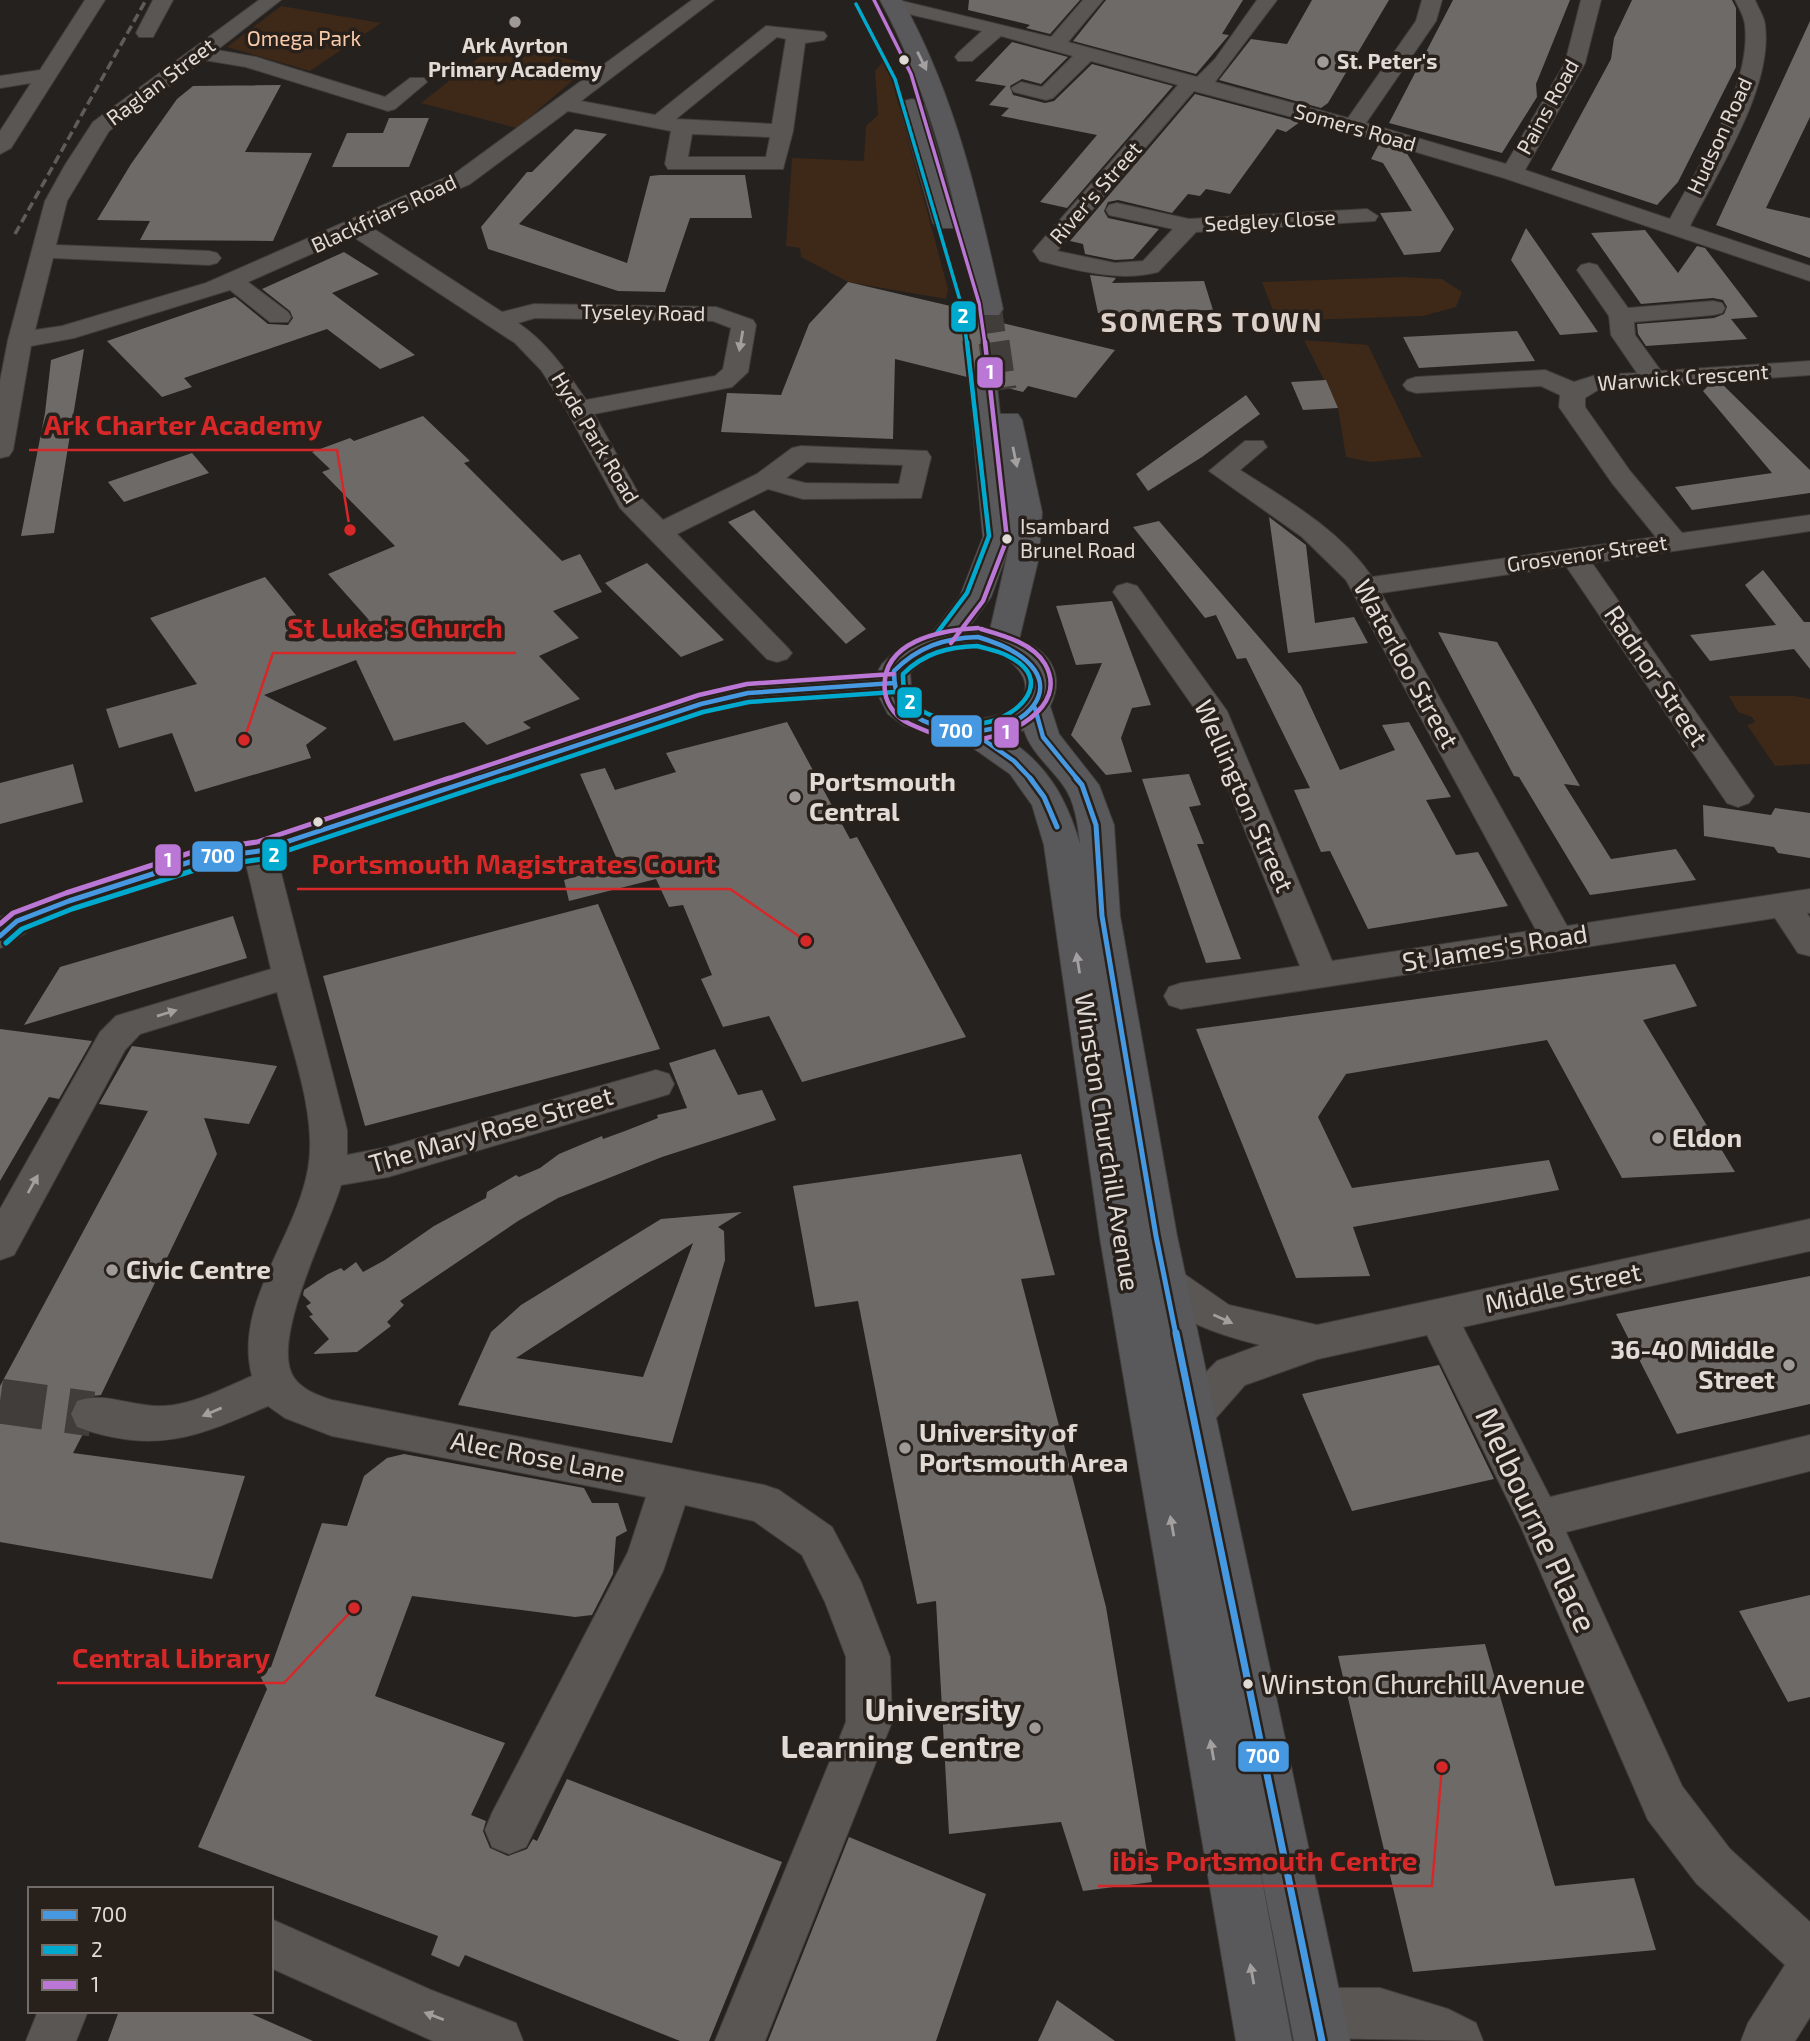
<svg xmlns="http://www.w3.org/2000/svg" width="1810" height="2041" font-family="'Exo 2',sans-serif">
<rect width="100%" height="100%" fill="#25211e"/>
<path fill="#3e2818" d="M281,6L381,23L310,71L227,47Z
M496,44L592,64L517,128L421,103Z
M886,58L948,289L946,299L848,282L801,257L800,248L786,246L792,158L864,161L866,126L878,115L875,71Z
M1404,277L1442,279L1462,292L1456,307L1423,316L1277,321L1262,282Z
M1304,340L1368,345L1422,457L1370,462L1346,457L1338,408Z
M1729,696H1794L1810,699V764L1775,766L1747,725L1755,722L1752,717L1738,712Z"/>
<path fill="#6e6a68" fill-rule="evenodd" d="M969,0H1080L1050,34L1026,28L1030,25L968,10Z
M1106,0H1243L1222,34L1229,35L1196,74L1073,41Z
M1312,0H1389L1328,103L1321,108L1219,80L1251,39L1287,44Z
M1453,0H1570L1536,84L1537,97L1502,153L1389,123Z
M1632,0H1732L1736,8V67L1678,182L1657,205L1551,170L1611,59L1614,38Z
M1810,21V117L1766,208L1810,218V258L1716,225Z
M1012,42L1068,57L1041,84L1022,79L1010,86L1013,95L1045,103L1054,101L1092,64L1173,86L1067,208L1040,202L1097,135L1001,116L1009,108L989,105L1006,86L975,81Z
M281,85L245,152L312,153L273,241L140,240L150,221L97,220L131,164L177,99L193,86Z
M1195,94L1300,122L1286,132L1277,129L1230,194L1206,189L1200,196L1188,194L1172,213L1118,200L1108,202L1104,211L1108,218L1159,229L1133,259L1115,260L1085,254L1083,244L1070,241Z
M389,118H429L409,167H332L347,133H383Z
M575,129L607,134L519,224L627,263L650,176L660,175H745L752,218H690L665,292L618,291L488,249L481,227L527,172H532Z
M1379,144L1406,152L1454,229L1440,252L1404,255L1380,213L1412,211L1383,163L1371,159Z
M1526,228L1598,332L1560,335L1511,260Z
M1645,230L1678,273L1697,246L1705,248L1758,317L1731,319L1747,339L1646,346L1638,334L1637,324L1714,318L1724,314L1727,307L1723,300L1713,298L1641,304L1591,233Z
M344,252L379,274L332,293L415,355L380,369L327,329L184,378L192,387L162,397L107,341L235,297L268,324L288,325L293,318L290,311L262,289Z
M1090,275L1116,278L1112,283L1204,281L1213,310L1098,313Z
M848,282L976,312L981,318L1115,350L1076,398L1028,386L1023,392L1000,386L994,377L971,378L895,359L893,439L721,432L727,393L781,395L809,324Z
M1517,331L1535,361L1419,368L1403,337Z
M84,349L54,533L21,536L45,413L51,360Z
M1326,380L1338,408L1303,410L1291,382Z
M1722,384L1810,470V493L1692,510L1675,487L1772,473L1703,391L1709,385Z
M1246,395L1260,414L1202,457L1148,491L1136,474Z
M423,416L470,461L464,463L562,561L580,554L602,592L553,611L579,638L539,656L580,699L523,722L531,728L487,745L464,722L394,741L356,660L264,695L327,728L306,745L311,758L195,792L172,733L119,748L106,709L197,684L150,618L265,577L316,640L369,620L328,574L395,546L322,472L330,469L312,452L350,438L354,441Z
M192,453L209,473L124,502L108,482Z
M754,510L866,629L846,644L728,522Z
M1269,517L1306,545L1315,623L1354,617L1368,643L1288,653Z
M1159,521L1301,686L1340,770L1395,750L1382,725L1409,722L1451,797L1426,800L1456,855L1478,852L1508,906L1368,929L1330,851L1321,852L1294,790L1310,788L1246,658L1237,659L1216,615L1205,618L1133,527Z
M647,563L724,640L681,657L605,583Z
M1763,570L1804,622H1810V669L1794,649L1710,661L1690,635L1776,625L1745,585Z
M1112,601L1151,705L1132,708L1121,738L1132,772L1106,775L1071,735L1102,663L1076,665L1056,606Z
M1438,632L1497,642L1580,786L1564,784L1611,859L1676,849L1696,880L1590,895L1519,777L1514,776Z
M787,722L850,839L857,837L966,1037L802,1082L769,1016L723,1027L701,979L712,975L683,905L669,907L656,879L569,901L564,880L619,864L580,774L605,768L615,790L676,772L666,753Z
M73,764L83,802L0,824V783Z
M1189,774L1201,805L1189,807L1204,844H1197L1241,959L1206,963L1142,779Z
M1703,805L1771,815L1775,808L1810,813V858L1778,853L1774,847L1704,836Z
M598,904L660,1049L365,1126L323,976Z
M233,916L247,958L24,1025L60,967Z
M1675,964L1697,1006L1643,1020L1735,1172L1622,1178L1547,1040L1346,1074L1318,1117L1352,1188L1549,1160L1559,1190L1353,1227L1370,1276L1296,1278L1196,1029Z
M0,1029L92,1041L59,1099L49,1097L0,1181Z
M132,1046L277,1066L249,1124L204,1118L217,1154L101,1395L76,1398L69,1413L75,1428L84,1432L73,1453L245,1476L212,1579L0,1542V1386L148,1111L99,1104Z
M715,1049L738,1095L762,1090L776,1120L662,1157L558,1198L518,1221L400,1301L404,1305L387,1322L391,1326L357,1352L313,1354L329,1339L309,1316L313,1315L306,1306L311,1303L303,1295L304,1290L328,1274L341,1268L344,1271L356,1262L363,1272L385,1260L434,1226L486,1198L487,1192L516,1175L519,1177L540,1168L559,1154L602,1136L603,1139L625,1131L658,1118L657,1115L687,1108L669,1063Z
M1021,1154L1055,1275L1021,1279L1106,1607L1152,1882L1083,1891L1061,1822L949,1834L936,1601L917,1604L858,1301L815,1307L793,1186Z
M742,1212L718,1227L724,1231L725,1260L672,1443L458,1405L491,1332L521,1305L661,1219ZM693,1243L643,1377L516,1358Z
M1810,1276V1404L1677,1434L1616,1314Z
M1439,1365L1494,1479L1352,1511L1302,1394Z
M404,1454L584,1488L592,1503H618L627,1531L616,1537L613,1574L592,1615L575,1617L412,1596L375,1696L505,1743L471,1815L486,1821L483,1831L490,1848L508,1856L527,1849L533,1839L537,1841L567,1779L782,1862L709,2041H680L465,1955L459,1967L431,1955L438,1936L198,1847L267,1689L258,1672L271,1667L322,1523L347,1526L364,1476L387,1458Z
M1810,1595V1697L1788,1702L1739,1611Z
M1485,1644L1555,1886L1634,1878L1656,1950L1413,1972L1338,1656Z
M849,1837L986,1894L936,2041H768Z
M1057,2000L1115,2041H1038Z
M119,2011H245L313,2041H108Z"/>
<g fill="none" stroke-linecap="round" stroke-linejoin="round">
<path stroke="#413d3a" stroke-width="45" stroke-dasharray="45 23" stroke-linecap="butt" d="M0,1401L92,1414"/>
<path stroke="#413d3a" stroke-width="24" stroke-dasharray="24 12" stroke-linecap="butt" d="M990,309L995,344"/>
<path stroke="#413d3a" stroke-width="31" stroke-dasharray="31 15" stroke-linecap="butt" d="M994,342L1001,390"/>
<g stroke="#403d3a" stroke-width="2">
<path id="minor" d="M85,0H105L11,148L0,154V131L31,83L0,88V76L40,70Z
M153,0H173L153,37H139L136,33Z
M259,0H281L217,50L256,57L385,97L410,78H424L427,82L395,109L388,111L246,67L204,60L109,131L67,201L56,245L209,251L217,253L221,258L217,263L209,265L53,258L35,330L62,326L206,283L454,174L692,0H714L581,101L655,115L766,26L824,32L827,36L824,40L805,43L793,131L783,169H668L665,164L671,131L568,111L470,184L371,227L502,312L534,304L716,307L753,320L756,325L748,372L732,387L594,414L641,498L663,520L757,474L792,448L801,446L927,451L931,457L921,498L803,499L768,489L677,534L787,647L792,653L787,659L777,662L767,659L620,508L566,409L541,370L515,343L352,236L248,282L288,312L291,317L288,322H270L230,290L74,338L31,346L13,450L9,456L0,458V381L8,340L45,201L65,165L93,122ZM777,37L786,39L772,124L676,119ZM692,134L770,137L766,157H688ZM535,318L713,321L731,328L723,369L715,376L586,400C566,371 548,343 518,323ZM807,462L903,465L899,484L805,483L786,478Z
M898,0L1051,37L1083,0H1103L1068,42L1197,77L1215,59L1257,0H1277L1215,82L1348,118L1416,21L1422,0H1442L1436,21L1366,123L1506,164L1565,63L1581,0H1601L1585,63L1525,170L1670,219C1698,166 1752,87 1745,25C1744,16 1739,8 1735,0H1755C1758,8 1764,16 1765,25C1773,88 1718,171 1690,226L1810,266V281L1504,178L1345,131L1194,91L1057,251L1115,263L1143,261L1173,229L1109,215L1106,210L1109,205L1117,203L1189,219L1367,209L1378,216L1375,221L1196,232L1158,272C1119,282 1079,271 1040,261L1033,251L1037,246L1178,85L1091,61L1053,98L1046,100L1014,92L1011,88L1021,82L1042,87L1073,56L1001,36L972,61H958L955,57L958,53L982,31L887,9L884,5L887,1Z
M1589,263L1597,265L1628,308L1713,301L1722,303L1725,308L1722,313L1713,315L1634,322L1635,335L1661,371L1810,361V375L1598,390L1585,398V407L1630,471L1682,533L1810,515V531L1592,563L1749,789L1754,796L1749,803L1738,807L1727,803L1566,566L1381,593L1567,926L1810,889V913H1807L1810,918V956L1798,953L1775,918L1181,1009L1169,1005L1164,996L1169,987L1181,983L1300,966L1197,712L1113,592L1117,586L1127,583L1137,586L1227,711L1332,961L1536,930L1346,580L1302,537L1209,471L1245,441H1263L1267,447L1240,470C1287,500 1340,530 1372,577L1656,537L1612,483L1559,407L1560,395L1541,386L1416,393L1407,390L1403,385L1407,380L1416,377L1545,370L1574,382L1596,375L1637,373L1611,335L1609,316L1577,270L1581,265Z
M894,674L905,676L909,683L905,690C842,706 774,696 709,712L277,857L347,1130V1155L388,1147L656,1070L669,1074L674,1084L669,1094L656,1098L388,1177L341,1185C330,1225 267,1344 295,1379C303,1390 319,1396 332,1400L764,1485L779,1490L832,1527L861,1582L890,1657L892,1722L765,2041H715L846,1722V1657L825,1602L802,1555L754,1521L685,1505L663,1571L526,1847L509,1854L492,1847L485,1830L492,1813L628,1552L646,1497L332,1436L285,1418L268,1406C197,1437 155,1455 77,1427L71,1414L77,1401C106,1391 134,1408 164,1406C195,1404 224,1388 252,1376C233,1304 296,1238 308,1169C318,1115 290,1045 277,992L140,1034L125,1050L14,1255L0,1260V1209L100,1032L116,1016L271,969L246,864C174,874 104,900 36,927C22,932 15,944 0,948V917L57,893L188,851L256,840L690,697L748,683Z
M1810,1219V1251L1463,1327L1550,1497L1810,1435V1471L1566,1532L1682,1786L1730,1849L1810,1922V2017L1795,2041H1741L1748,2023L1785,1965L1696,1883L1648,1820L1521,1527L1427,1335L1318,1359L1245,1385L1207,1428L1192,1433L1177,1428L1171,1415L1177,1402L1217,1361L1260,1345C1223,1336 1165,1319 1146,1282L1152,1271L1166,1266L1180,1271L1229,1305L1317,1325Z
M271,1919L431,1990L516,2023L523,2041H433L271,1968Z
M1316,1988H1380L1448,2009L1476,2023L1483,2041L1316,2038L1298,2031L1291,2013L1298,1995Z
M38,2011H88L76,2041H26Z"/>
</g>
<g stroke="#403d3a" stroke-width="2">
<path id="major" d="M880,0H902C956,97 979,201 1003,309L999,315H981L977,309C955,202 933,97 880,0Z
M912,99L920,101L924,106L959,223L955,228H937L933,223L900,106L904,101Z
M983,378L993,380L997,386L1000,414H1018L1022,420L1042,512L1039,557L1019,640C1051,651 1065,676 1050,706L1059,734L1099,785L1114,825L1120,916L1177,1236L1350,2041H1294L1255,1842L1292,2041H1236L1100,1238L1044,845L1032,805L1010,774L966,743L944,740L903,725L888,714L878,695V671L882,664L900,647L932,633L960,596L983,537L969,386L973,380ZM1009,547L990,630L969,627L991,597ZM965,647C980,647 1000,653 1011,662C1064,709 958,743 912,699L910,673L914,669L942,650ZM1024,730C1030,751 1051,768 1063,785C1075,801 1078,825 1080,844C1066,797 1047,764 1005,737Z"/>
</g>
<use href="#minor" fill="#5a5654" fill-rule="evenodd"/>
<use href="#major" fill="#59585b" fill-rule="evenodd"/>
<path stroke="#605c5a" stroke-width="3.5" stroke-dasharray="9 4.5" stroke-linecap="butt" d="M15,234L146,0"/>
<g stroke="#28201b" stroke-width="9">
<path id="bus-1-far2" d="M978,637C1100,673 1019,754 934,725C905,715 894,702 894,671C918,647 944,638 978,637Z
M1035,708L1043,737L1078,780
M974,733L1014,761L1032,780
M473,780L701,704L748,693L894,683"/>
</g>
<g stroke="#28201b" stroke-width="10">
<path id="bus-1-far1" d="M1030,778L1044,797L1057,827
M1076,778L1082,785L1096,825L1102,916L1156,1236L1176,1335
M0,936L17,921L69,901L199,859L259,851L479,778"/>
</g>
<g stroke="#28201b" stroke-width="12">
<path id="bus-1" d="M1176,1333L1322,2041"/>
</g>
<g stroke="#28201b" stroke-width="7">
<path id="bus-2-far2" d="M856,4L895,79L962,307L967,344"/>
</g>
<g stroke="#28201b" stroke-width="9">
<path id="bus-2-far1" d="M937,633L967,593L989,536L967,342
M977,646C987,649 999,651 1008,656C1055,679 1021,716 984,723C968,725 952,722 936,717C913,709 902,699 903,674C924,653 948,647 977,646Z
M500,780L703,712L749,702L895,692"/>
</g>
<g stroke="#28201b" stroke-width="10">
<path id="bus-2" d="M6,943L22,929L72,909L201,868L262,859L505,778"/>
</g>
<g stroke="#28201b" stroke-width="7">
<path id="bus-3-far2" d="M874,0L911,74L979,303L985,344"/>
</g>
<g stroke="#28201b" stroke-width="9">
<path id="bus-3-far1" d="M978,628C941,630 879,641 885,692C887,706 897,718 910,724C930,733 948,741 971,740C1006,739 1070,708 1045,664C1033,643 1002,635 981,629
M951,643L983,601L1007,539L985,342
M444,780L699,695L747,684L893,674"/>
</g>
<g stroke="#28201b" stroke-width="10">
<path id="bus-3" d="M0,924L13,913L66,893L196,851L257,842L449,778"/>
</g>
<use href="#bus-1-far2" stroke="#4699e1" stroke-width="4.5"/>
<use href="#bus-1-far1" stroke="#4699e1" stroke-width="5"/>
<use href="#bus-1" stroke="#4699e1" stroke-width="7"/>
<use href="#bus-2-far2" stroke="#00a9ce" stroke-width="3.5"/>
<use href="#bus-2-far1" stroke="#00a9ce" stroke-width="4.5"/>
<use href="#bus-2" stroke="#00a9ce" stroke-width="5"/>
<use href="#bus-3-far2" stroke="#ba77d6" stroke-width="3.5"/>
<use href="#bus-3-far1" stroke="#ba77d6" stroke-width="4.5"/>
<use href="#bus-3" stroke="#ba77d6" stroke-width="5"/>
</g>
<defs><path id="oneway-solid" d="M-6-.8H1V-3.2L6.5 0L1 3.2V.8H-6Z" transform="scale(1.75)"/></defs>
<g fill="#a4a0a0">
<use href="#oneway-solid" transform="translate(922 61) rotate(64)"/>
<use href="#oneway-solid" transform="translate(1015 457) rotate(78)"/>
<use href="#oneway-solid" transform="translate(1078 963) rotate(-99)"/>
<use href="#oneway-solid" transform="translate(1172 1526) rotate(-100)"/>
<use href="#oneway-solid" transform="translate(1212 1750) rotate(-100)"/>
<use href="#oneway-solid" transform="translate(1252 1974) rotate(-100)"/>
</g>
<g fill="#a49f9d">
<use href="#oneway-solid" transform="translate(741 341) rotate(100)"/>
<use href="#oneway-solid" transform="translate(167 1013) rotate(-17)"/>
<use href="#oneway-solid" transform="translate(33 1184) rotate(-61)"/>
<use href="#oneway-solid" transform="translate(1223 1319) rotate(24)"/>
<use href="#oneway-solid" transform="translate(212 1412) rotate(157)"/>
<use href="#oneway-solid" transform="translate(434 2016) rotate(-159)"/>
</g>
<g fill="#9f9a97" stroke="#28201b" stroke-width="2.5">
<circle cx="515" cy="22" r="7"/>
<circle cx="1323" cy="62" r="7"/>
<circle cx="795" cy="797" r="7"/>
<circle cx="1658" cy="1138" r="7"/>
<circle cx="112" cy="1270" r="7"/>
<circle cx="1789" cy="1365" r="7"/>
<circle cx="905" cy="1448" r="7"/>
<circle cx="1035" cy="1728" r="7"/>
</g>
<g fill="#e1dbd8" stroke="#28201b" stroke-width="2.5">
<circle cx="904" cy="60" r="6"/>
<circle cx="1007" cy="539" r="6"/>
<circle cx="318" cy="822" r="6"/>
<circle cx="1248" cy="1684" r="6"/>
</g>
<g text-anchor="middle" stroke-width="7" stroke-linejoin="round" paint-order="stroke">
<g font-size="21" fill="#facbaa" stroke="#28201b">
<text x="304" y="46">Omega Park</text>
</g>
<g font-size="21" font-weight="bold" fill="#e1dbd8" stroke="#28201b">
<text x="515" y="53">Ark Ayrton<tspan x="515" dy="24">Primary Academy</tspan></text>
<text x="1337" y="69" text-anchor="start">St. Peter's</text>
</g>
<g font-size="21" fill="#e1dbd8" stroke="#28201b">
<text transform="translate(161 82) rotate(-37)" y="7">Raglan Street</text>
<text transform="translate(1548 107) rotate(-61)" y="7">Pains Road</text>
<text transform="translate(1355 128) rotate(16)" y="7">Somers Road</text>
<text transform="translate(1720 136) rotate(-65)" y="7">Hudson Road</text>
<text transform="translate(1096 193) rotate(-49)" y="7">River's Street</text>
<text transform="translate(384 214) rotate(-25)" y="7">Blackfriars Road</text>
<text transform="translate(1270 221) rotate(-3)" y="7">Sedgley Close</text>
<text transform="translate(643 313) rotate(1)" y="7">Tyseley Road</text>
<text transform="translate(1683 378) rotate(-4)" y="7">Warwick Crescent</text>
<text transform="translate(595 438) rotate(59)" y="7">Hyde Park Road</text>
<text transform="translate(1587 554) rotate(-8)" y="7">Grosvenor Street</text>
</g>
<g font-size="21" fill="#e1dbd8" stroke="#28201b" text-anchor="start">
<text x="1020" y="534">Isambard<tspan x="1020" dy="24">Brunel Road</tspan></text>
</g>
<g font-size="26" fill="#e1dbd8" stroke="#28201b">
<text transform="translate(1406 664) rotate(61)" y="9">Waterloo Street</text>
<text transform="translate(1656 676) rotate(56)" y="9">Radnor Street</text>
<text transform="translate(1244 796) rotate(66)" y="9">Wellington Street</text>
<text transform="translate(1495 948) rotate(-9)" y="9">St James's Road</text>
<text transform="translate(491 1130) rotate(-16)" y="9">The Mary Rose Street</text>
<text transform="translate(1107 1142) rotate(81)" y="9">Winston Churchill Avenue</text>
<text transform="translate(1563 1288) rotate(-12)" y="9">Middle Street</text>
<text transform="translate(538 1457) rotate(11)" y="9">Alec Rose Lane</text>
</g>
<g font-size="26" font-weight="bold" fill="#e1dbd8" stroke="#28201b" text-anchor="start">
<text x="809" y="791">Portsmouth<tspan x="809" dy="30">Central</tspan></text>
<text x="1672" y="1147">Eldon</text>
<text x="126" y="1279">Civic Centre</text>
<text x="1775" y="1359" text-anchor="end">36-40 Middle<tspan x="1775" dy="30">Street</tspan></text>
<text x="919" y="1442">University of<tspan x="919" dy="30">Portsmouth Area</tspan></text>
</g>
<g font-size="28" font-weight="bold" letter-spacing="2" fill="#ddd1ca" stroke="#28201b">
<text x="1212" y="332">SOMERS TOWN</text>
</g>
<g font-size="28" fill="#e1dbd8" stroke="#28201b" text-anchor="start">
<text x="1261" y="1694">Winston Churchill Avenue</text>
</g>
<g font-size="32" fill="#e1dbd8" stroke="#28201b">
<text transform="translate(1536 1520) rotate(65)" y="11">Melbourne Place</text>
</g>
<g font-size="32" font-weight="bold" fill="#e1dbd8" stroke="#28201b" text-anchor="end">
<text x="1021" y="1721">University<tspan x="1021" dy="37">Learning Centre</tspan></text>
</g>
</g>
<path fill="none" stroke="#d62828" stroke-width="2.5" d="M350 530L337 450H29M244 740L273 653H516M806 941L730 889H297M354 1608L284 1683H57M1442 1767L1432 1886H1098"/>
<g fill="#d62828" stroke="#28201b" stroke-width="2.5">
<circle cx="350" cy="530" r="7"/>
<circle cx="244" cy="740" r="7"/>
<circle cx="806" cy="941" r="7"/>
<circle cx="354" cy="1608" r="7"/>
<circle cx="1442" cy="1767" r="7"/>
</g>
<g font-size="28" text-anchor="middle" font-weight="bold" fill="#d62828" stroke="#28201b" stroke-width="7" stroke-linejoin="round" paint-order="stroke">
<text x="183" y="435">Ark Charter Academy</text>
<text x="395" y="638">St Luke's Church</text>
<text x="514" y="874">Portsmouth Magistrates Court</text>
<text x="171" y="1668">Central Library</text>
<text x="1265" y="1871">ibis Portsmouth Centre</text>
</g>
<g stroke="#28201b" stroke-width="2.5">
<rect x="950" y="300" width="27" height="33" rx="7" fill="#00a9ce"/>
<rect x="976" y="356" width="28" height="33" rx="7" fill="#ba77d6"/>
<rect x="896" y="686" width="27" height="33" rx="7" fill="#00a9ce"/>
<rect x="930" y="714" width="53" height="34" rx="7" fill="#4699e1"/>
<rect x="993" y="716" width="27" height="33" rx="7" fill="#ba77d6"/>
<rect x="261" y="838" width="27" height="34" rx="7" fill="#00a9ce"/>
<rect x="191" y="840" width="53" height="33" rx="7" fill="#4699e1"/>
<rect x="154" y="843" width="28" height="34" rx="7" fill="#ba77d6"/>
<rect x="1237" y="1740" width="53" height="33" rx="7" fill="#4699e1"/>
</g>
<g font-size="19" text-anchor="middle" font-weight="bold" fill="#fff">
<text x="963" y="323">2</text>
<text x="990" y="379">1</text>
<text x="910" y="709">2</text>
<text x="956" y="738">700</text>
<text x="1006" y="739">1</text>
<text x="274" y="862">2</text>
<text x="218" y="863">700</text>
<text x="168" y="867">1</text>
<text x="1263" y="1763">700</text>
</g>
<rect x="28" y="1887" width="245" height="126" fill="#28201b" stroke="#726b67" stroke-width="2"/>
<rect x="42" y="1910" width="35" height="10" fill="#4699e1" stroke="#726b67" stroke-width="2"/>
<text x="91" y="1922" font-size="21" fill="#e1dbd8">700</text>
<rect x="42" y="1945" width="35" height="10" fill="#00a9ce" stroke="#726b67" stroke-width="2"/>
<text x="91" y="1957" font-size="21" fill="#e1dbd8">2</text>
<rect x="42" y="1980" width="35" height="10" fill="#ba77d6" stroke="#726b67" stroke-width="2"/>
<text x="91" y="1992" font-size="21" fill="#e1dbd8">1</text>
</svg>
